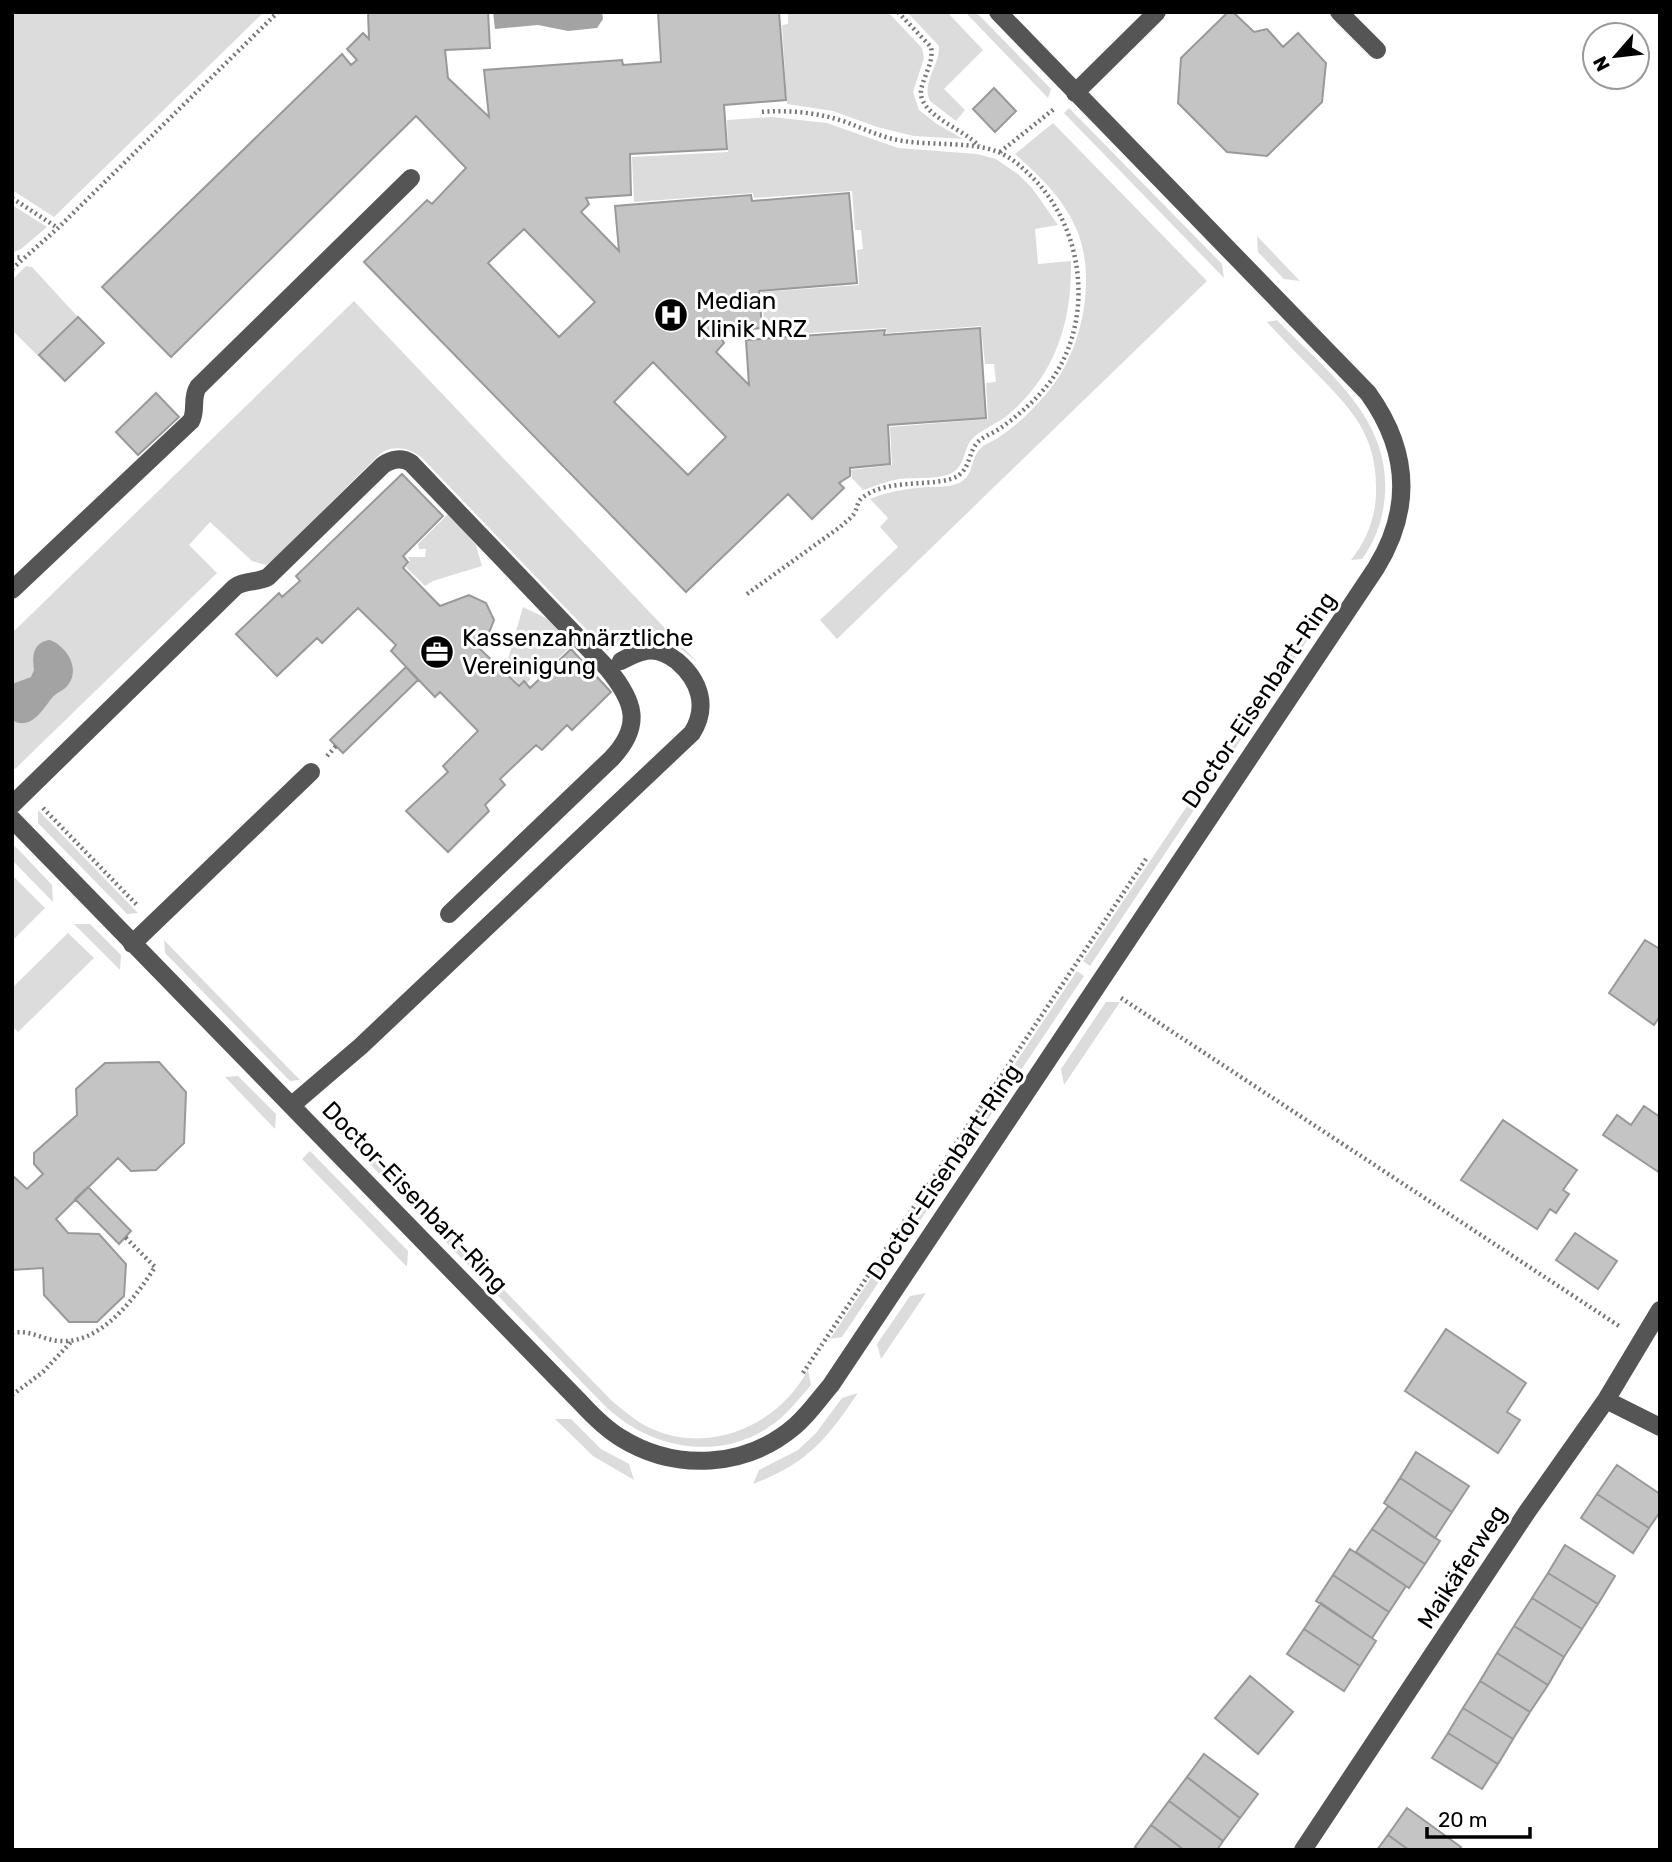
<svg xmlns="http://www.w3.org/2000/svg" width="1672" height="1862" font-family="Rubik,sans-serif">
<rect width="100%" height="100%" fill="#fff"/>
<path fill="#dcdcdc" d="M12,12H264L54,217L12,190Z
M788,12H888L922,48L924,58L913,92L919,110L937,124L963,139L914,136L877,127L833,111L787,104L782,25L788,24Z
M907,12H947L983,50L944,89L965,110L956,121L930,101C921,82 940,66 939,46Z
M965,12H976L1051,89L1048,98Z
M1069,108L1222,264L1224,278L1064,113Z
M772,117L827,123L898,148L977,154L996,159L1019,175L1032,188L1058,225L1035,229L1038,264L1071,261C1072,321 1056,374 1009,414C999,423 984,428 974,437C963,447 966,465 952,473C938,480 915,477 899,479C887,481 875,486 863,490L852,478L851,470L892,465L890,427L988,419L986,383L996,382L994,364H985L981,326L887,333L886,328L765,336L762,292L859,285L857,250L863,249L861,230H855L852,191L754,198L753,193L634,202L632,157L728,152L727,120Z
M1053,123L1207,281L837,639L820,620L898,547L880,527L888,518L870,499C889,491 907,489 927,487C937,487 950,487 959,483C975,475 970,458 981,448C986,443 994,441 999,437C1017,426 1033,409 1046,394C1082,354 1098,278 1076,228C1063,198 1039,175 1015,154Z
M12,205L47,227L21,249L12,253Z
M1257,236L1300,281L1284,279L1258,252Z
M26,266L32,267L77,316L38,356L12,330V280Z
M354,301L698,663C664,634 648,622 607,651L421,457C409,448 395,445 381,453L271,562L266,565L252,561L210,522L189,545L217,573L15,769L12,766V633Z
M1277,320C1325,370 1390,417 1385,493C1384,517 1376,540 1362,559L1351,560C1367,540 1376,516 1376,491C1377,437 1354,412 1319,376C1301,358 1284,340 1267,322Z
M449,513L476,545L482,566L433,581L425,586L406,567L410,561L408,557H425L426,549H419L418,544Z
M1330,593L1332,603L1090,966L1083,961Z
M523,607L548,619L574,643L537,679V664L530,663V680L526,684L523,681L519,684L505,670Z
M38,810L138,913L127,914L38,823Z
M12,846H15L52,885L53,902L12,860Z
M12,875L45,908L12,941Z
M74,924H90L121,955L120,970Z
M68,933L94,958L18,1032L12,1026V988Z
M164,940L300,1080L290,1081L165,953Z
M1077,971L1084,976L842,1337L830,1339Z
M1106,1002H1120L1064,1085L1061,1069Z
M238,1076L276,1114L275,1129L225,1077Z
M330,1111L611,1400C622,1409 633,1419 646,1426C706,1457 777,1427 808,1370L811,1385C798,1400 786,1416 769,1427C716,1462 649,1448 605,1406L331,1124Z
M310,1151L408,1251L407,1267L302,1159Z
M926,1293L881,1359L877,1344L910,1296Z
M858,1393C826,1440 808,1463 753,1484L759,1470L798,1450L816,1433L842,1398Z
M555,1419H571L601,1449L629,1464L634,1480L593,1456Z"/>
<path fill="#a3a3a3" d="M493,12H602L603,19L597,28L568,31L538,25L495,29Z
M50,640C66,646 81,668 68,685C64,691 56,692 51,699C42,711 30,731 12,720V684L31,677L34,670C32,656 33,642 50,640Z"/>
<path fill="#c4c4c4" stroke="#999" stroke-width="2" fill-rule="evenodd" d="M368,12H488L490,48L445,50L448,78L489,117L484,70L622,60L623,65L661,62L658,12H779L786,100L724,105L727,149L630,154L631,195L586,198L589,204L581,212L619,251L615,206L751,195L752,201L849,193L857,283L759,291L762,328L717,332L724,343L716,352L749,385L746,340L885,330L884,335L980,328L986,418L888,425L890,464L850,468V476L839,483L844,488L812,519L788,494L686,592L364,262L427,200L432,204L466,168L416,116L171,357L102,287L342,54L351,65L357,60L347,49L363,33L369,39ZM524,229L595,302L559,337L488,263ZM653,362L726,437L688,475L614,402Z
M1228,12H1233L1254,32L1267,29L1283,47L1298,33L1326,63L1322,102L1267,156L1227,152L1178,103L1181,58Z
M994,88L1016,111L995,132L973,109Z
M78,317L104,343L65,381L39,355Z
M156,393L179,417L138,455L116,432Z
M402,474L443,516L403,556L408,562L403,568L440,606L469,595L486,603L494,620L485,643L480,649L519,686L524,681L530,688L571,649L611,692L572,730L567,725L542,750L536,745L500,779L505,785L485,805L489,811L448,852L406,811L448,772L443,766L478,731L440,692L435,697L391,651L396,645L358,608L322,643L317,638L277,676L236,634L279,593L282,597L300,581L296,576Z
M406,667L418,680L343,753L330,740Z
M1645,940L1660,949V1016L1654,1025L1609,993Z
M159,1062L186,1092L184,1143L156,1170L131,1171L118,1158L56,1219L68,1233L99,1234L126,1264L124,1296L97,1322H69L44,1295L43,1268L12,1270V1175L27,1189L43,1174L34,1164V1153L77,1115L76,1089L105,1063Z
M1644,1106L1660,1117V1173L1603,1135L1617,1115L1631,1125Z
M1503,1120L1577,1170L1563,1190L1569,1194L1556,1213L1550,1209L1537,1229L1461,1180Z
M88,1187L131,1231L119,1244L75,1199Z
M1575,1233L1617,1261L1598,1289L1556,1260Z
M1446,1329L1526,1383L1507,1412L1520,1420L1498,1453L1405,1391Z
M1416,1452L1469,1486L1452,1512L1400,1478Z
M1617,1465L1660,1494V1512L1649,1528L1597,1494Z
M1400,1478L1452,1512L1435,1538L1384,1503Z
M1597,1494L1649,1528L1633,1553L1581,1518Z
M1388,1506L1440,1541L1425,1564L1372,1529Z
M1372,1529L1425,1564L1409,1588L1356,1552Z
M1565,1545L1615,1576L1598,1604L1548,1573Z
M1350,1549L1406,1586L1389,1612L1333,1575Z
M1548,1573L1598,1604L1582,1629L1532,1598Z
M1333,1575L1389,1612L1372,1638L1316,1601Z
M1532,1598L1582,1629L1564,1657L1514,1626Z
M1321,1603L1376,1641L1360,1666L1304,1629Z
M1514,1626L1564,1657L1548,1685L1497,1653Z
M1304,1629L1360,1666L1344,1691L1287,1654Z
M1497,1653L1548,1685L1530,1712L1480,1681Z
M1250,1676L1293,1712L1258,1754L1215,1718Z
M1480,1681L1530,1712L1513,1739L1463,1708Z
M1463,1708L1513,1739L1498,1764L1448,1733Z
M1448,1733L1498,1764L1482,1789L1432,1758Z
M1204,1754L1258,1794L1240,1818L1187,1777Z
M1187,1777L1240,1818L1223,1841L1169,1801Z
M1169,1801L1223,1841L1217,1850H1184L1151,1825Z
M1407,1808L1461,1847L1458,1850H1409L1388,1835Z
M1151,1825L1184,1850H1138L1135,1847Z
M1388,1835L1409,1850H1377Z"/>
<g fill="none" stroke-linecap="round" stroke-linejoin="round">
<path stroke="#777" stroke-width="4.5" stroke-dasharray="2 3.5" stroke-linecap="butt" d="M898,12L931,47C934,62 924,75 921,90C918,115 964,129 979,146
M1000,152L1054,109
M12,198L58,228
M12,258L23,257
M12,269L58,228L278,12
M747,594L840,527C845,522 852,518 855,512C858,506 857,502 862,498C889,476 940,489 959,475C970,467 969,452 977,443C983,436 992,434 999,429C1018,416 1036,400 1050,382C1095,321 1085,229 1032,177C1023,168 1011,157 998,152C968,140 927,147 893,139C876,135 860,127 843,121C815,112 788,110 759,112
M327,756L336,746
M43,808L137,905
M1121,998L1619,1326
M12,1333C30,1329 42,1340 60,1341C101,1344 135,1298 155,1267L125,1237
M803,1373L1146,859
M12,1395L43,1372L71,1342"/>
<path stroke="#555" stroke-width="18" d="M1339,12L1377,50
M1075,93L1157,12
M12,590L191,421C197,411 191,398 198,387L411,178
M12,805L235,587C245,580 257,583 268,577L383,465C392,459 402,457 411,463L608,669C634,701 643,725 612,758L449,914
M12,819L581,1403C593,1416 606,1429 621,1438C676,1472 746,1468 795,1426C809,1414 819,1399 831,1385L1376,568C1413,508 1409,450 1368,393L998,12
M132,944L311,772
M292,1105L361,1046L692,733C709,706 699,680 677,661C668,654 657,649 646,651C637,652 629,657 621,661
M1606,1400L1660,1427
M1303,1850L1527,1512L1606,1400L1660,1310"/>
</g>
<defs>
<g id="hospital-disc" transform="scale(1.75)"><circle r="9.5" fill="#000" stroke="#fff"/><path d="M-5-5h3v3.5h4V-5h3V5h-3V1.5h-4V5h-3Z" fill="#fff"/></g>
<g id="office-disc" transform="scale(1.75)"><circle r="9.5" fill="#000" stroke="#fff"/><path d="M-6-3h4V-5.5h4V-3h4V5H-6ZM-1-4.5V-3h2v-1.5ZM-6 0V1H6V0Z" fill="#fff"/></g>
</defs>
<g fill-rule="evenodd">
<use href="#hospital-disc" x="671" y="315"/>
<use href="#office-disc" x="437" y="652"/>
</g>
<g text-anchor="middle" stroke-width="6" stroke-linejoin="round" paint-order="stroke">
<g font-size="24" fill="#000" stroke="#fff" text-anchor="start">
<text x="696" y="309">Median<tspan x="696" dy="28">Klinik NRZ</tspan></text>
<text x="462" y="646">Kassenzahnärztliche<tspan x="462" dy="28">Vereinigung</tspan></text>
</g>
<g font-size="24" fill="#000" stroke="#fff">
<text transform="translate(1259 700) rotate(-56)" y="8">Doctor-Eisenbart-Ring</text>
<text transform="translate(944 1172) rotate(-56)" y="8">Doctor-Eisenbart-Ring</text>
<text transform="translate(415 1197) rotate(46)" y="8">Doctor-Eisenbart-Ring</text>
<text transform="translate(1462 1567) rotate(-57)" y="8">Maikäferweg</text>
</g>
</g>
<rect width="1672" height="1862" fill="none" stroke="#000000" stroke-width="28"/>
<g transform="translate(1616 56) rotate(242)"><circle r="33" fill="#ffffff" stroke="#999999" stroke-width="2"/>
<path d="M0-5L12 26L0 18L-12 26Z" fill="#000000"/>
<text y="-10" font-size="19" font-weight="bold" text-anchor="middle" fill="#000000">N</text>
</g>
<path d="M1427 1827v10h103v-10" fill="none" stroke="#000000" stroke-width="3.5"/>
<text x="1438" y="1827" font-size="21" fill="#000000" stroke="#ffffff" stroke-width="5" paint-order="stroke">20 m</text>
</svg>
